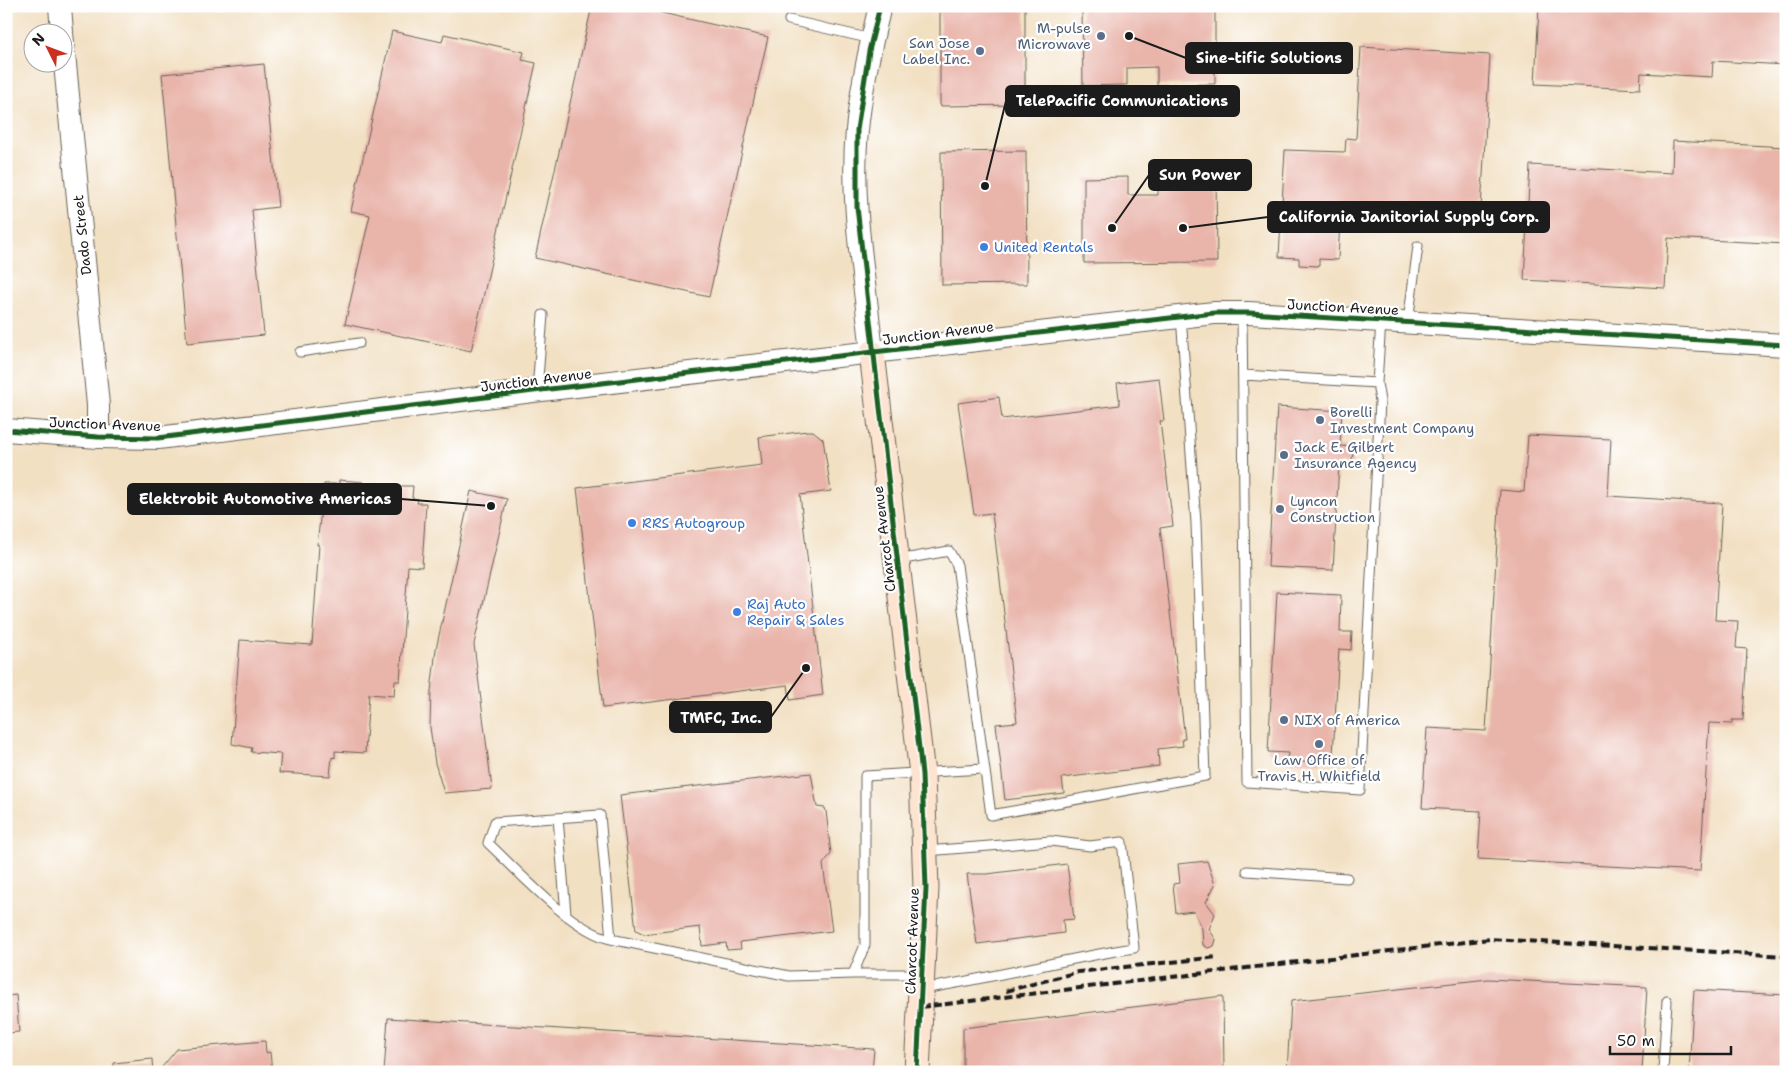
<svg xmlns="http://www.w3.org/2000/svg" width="1792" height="1078" font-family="'Shantell Sans',sans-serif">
<rect width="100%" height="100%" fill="#fff"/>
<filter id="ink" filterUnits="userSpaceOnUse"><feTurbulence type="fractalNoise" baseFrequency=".02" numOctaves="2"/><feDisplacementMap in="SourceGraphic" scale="10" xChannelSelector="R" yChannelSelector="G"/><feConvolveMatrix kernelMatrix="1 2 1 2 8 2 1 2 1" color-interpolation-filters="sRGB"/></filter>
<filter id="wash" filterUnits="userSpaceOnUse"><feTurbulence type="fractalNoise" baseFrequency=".0096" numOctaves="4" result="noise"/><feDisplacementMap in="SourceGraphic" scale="20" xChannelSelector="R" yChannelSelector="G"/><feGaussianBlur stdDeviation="1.12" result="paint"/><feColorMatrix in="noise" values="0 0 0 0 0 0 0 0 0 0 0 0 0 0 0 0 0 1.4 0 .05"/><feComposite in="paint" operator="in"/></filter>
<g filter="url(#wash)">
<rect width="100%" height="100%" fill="#f2e0c3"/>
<g id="blocks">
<path fill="#e9b5ab" d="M592,6H631L768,37L709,297L535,258Z
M940,6H1025V105L940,106Z
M1082,6H1215V84L1157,85V67L1127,68V85L1083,86Z
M1539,6H1786V65L1713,61L1712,77L1641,73L1640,89L1535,84Z
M392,31L442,42L444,34L524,52L522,60L536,63L471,351L345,324L370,215L351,211Z
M1361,47L1490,55L1480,226L1340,219L1338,260L1319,259V266L1299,265V258L1279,257L1285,150L1345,152L1346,138L1356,139Z
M264,64L278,207L252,210L264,335L187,343L162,74Z
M1673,141L1786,147V244L1668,238L1665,288L1524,280L1530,165L1672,173Z
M1026,151L1027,284L942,285L941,152Z
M1216,176L1217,262L1084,263V178L1128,177V195H1158V177Z
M1159,378L1164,421H1160L1173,526L1160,528L1185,739H1182L1183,746L1158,749L1159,766L1062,778L1064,793L1005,800L996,724L1017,722L992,513L974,515L958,403L999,397L1002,419L1120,405L1117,383Z
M1277,407L1342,411L1340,446L1353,447L1352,464L1339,463L1333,570L1268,567Z
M807,431H813L823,439L831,491L800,495L823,695L790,700L788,685L603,708L577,488L762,465L759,437Z
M1528,435L1611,439L1608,496L1722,503L1715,620L1738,621L1736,648L1747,649L1743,720H1732V724L1709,723L1700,871L1478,859L1481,811L1422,808L1427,728L1486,731L1500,490L1524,492Z
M339,480L363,482V486H413L412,498L418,499L417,503H426L422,567L408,566L400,681H395L394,696L369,694L365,753L335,751V758L332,757L330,776L279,773L281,754L251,752L252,748L232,744L240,640L312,645L319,545H317L324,484H339Z
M471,491L507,499L474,644L492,789L444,793L435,763L430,727L431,691L436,649Z
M1277,592L1341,595L1340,632H1352L1351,650L1339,649L1333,755L1321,754V763L1287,761L1288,753L1268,752Z
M811,773L817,807L825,808L826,811L831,854L823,864L832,931L740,942L741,949L727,950L726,943L702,946L700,927L644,934L636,930L620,795Z
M1207,861L1215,885L1206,902L1215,914L1209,929L1216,940L1214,946L1208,948L1203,945L1202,929L1194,911L1176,913L1173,884L1180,883L1178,864Z
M1067,864L1074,919L1063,920L1064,933L977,944L967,874H987Z
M1488,979L1647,987L1642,1072H1287L1291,1001Z
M1694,990L1786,995V1072H1689Z
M16,995L19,1032L6,1033V996Z
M1223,996L1224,1072H963V1028Z
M388,1018L874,1049L872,1072H384Z
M265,1041L266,1053L270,1052L272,1072H158L177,1049Z
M152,1059L153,1072H114V1063Z"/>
</g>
</g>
<g filter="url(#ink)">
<use href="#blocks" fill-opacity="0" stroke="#676156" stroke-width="1"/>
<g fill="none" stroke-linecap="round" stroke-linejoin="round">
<g stroke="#676156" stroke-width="11">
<path id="service" d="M789,20L872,39
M1242,314L1247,782L1360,790L1380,401L1377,383L1381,321
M1408,322L1418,246
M300,352L359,343
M1243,375L1377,383
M537,390L543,315
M898,560L949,551L957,565L991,815L1205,776L1196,523L1181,316
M558,818L566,914
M1247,871L1347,878
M611,939L600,815L495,822L488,843C518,871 572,931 611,939L789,976L853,974L865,945V776L983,769
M853,974H919
M922,989C993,978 1063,959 1134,948L1122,842L1090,846L1051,841L926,851
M1663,1072L1667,1001"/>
</g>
<g stroke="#676156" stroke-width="24">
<path id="tertiary" d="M60,6L62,32
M62,33L98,405V437
M872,353C865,280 850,203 857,130C861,88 870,47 880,6
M6,430L98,437L158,438L541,390L1214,313H1249L1786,345"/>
</g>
<g stroke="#676156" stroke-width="27">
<path id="secondary" d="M872,353L922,774L926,888L917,1072"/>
</g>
<use href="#service" stroke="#fff" stroke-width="9"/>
<use href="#tertiary" stroke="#fff" stroke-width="22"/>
<use href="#secondary" stroke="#fde4d1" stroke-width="25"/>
<path stroke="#1c1c1c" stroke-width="4" stroke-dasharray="8 4" stroke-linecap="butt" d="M1006,991L1078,972L1218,957
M921,1007L1490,939L1786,956"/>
<g stroke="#fff" stroke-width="8">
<path id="cycleway" d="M880,6L869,51L857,130V207L922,774L926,888L917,1072
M6,430L98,437L158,438L541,390L1214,313H1249L1786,345"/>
</g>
<use href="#cycleway" stroke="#1b5e20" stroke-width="5"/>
</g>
</g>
<g fill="#5c6f8a" stroke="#fff" stroke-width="2">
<circle cx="1101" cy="36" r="5"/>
<circle cx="980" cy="51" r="5"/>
<circle cx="1320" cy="420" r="5"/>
<circle cx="1284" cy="455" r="5"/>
<circle cx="1280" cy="509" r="5"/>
<circle cx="1284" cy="720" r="5"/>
<circle cx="1319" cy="744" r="5"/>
</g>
<g fill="#3f7fe0" stroke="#fff" stroke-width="2">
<circle cx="984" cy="247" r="5"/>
<circle cx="632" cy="523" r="5"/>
<circle cx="737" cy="612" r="5"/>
</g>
<g text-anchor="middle" stroke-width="4.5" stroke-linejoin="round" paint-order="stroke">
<g font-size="14" fill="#4e5e75" stroke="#fff" text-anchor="start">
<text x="1091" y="33" text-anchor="end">M-pulse<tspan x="1091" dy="16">Microwave</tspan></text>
<text x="970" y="48" text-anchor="end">San Jose<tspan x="970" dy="16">Label Inc.</tspan></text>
<text x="1330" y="417">Borelli<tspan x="1330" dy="16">Investment Company</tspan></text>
<text x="1294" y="452">Jack E. Gilbert<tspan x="1294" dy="16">Insurance Agency</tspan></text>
<text x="1290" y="506">Lyncon<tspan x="1290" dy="16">Construction</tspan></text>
<text x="1294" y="725">NIX of America</text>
<text x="1319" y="765" text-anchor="middle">Law Office of<tspan x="1319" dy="16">Travis H. Whitfield</tspan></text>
</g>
<g font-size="14" fill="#1c1c1c" stroke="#fff">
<text transform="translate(82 235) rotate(-96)" y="5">Dado Street</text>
<text transform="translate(1343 307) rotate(3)" y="5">Junction Avenue</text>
<text transform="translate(938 333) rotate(-7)" y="5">Junction Avenue</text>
<text transform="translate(536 380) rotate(-7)" y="5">Junction Avenue</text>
<text transform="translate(105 424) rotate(2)" y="5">Junction Avenue</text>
<text transform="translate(884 539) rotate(-97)" y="5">Charcot Avenue</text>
<text transform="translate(912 941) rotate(-88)" y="5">Charcot Avenue</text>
</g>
<g font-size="14" fill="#366cbe" stroke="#fff" text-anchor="start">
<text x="994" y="252">United Rentals</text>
<text x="642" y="528">RRS Autogroup</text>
<text x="747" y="609">Raj Auto<tspan x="747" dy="16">Repair &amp; Sales</tspan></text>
</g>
</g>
<path fill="none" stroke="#1c1c1c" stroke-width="2" d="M1129 36L1186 58M985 186L1006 101M1112 228L1149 175M1183 228L1268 217M491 506L401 499M806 668L771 717"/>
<g fill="#1c1c1c" stroke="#fff" stroke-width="2">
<circle cx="1129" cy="36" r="5"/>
<circle cx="985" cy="186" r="5"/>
<circle cx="1112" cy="228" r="5"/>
<circle cx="1183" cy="228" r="5"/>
<circle cx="491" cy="506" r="5"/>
<circle cx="806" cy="668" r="5"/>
</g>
<g fill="#1c1c1c" stroke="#1c1c1c" stroke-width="2">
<rect x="1186" y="43" width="166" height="30" rx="5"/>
<rect x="1006" y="86" width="233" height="30" rx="5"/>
<rect x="1149" y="160" width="102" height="30" rx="5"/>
<rect x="1268" y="202" width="281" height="30" rx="5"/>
<rect x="128" y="484" width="273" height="30" rx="5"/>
<rect x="670" y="702" width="101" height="30" rx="5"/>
</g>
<g font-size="15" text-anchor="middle" font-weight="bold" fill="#fff">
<text x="1269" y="63">Sine-tific Solutions</text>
<text x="1122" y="106">TelePacific Communications</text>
<text x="1200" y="180">Sun Power</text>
<text x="1409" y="222">California Janitorial Supply Corp.</text>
<text x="265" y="504">Elektrobit Automotive Americas</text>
<text x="721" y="723">TMFC, Inc.</text>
</g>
<rect width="1792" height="1078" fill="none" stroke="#fff" stroke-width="25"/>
<g transform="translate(48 48) rotate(312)"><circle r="24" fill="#ffffff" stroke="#a4a4a4"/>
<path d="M0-4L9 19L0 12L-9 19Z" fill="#c8321e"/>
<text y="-8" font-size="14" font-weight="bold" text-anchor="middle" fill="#1c1c1c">N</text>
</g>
<path d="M1610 1046v8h121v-8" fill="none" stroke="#1c1c1c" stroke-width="2.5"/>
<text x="1617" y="1046" font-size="15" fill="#1c1c1c" stroke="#ffffff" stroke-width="4" paint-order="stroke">50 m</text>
</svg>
